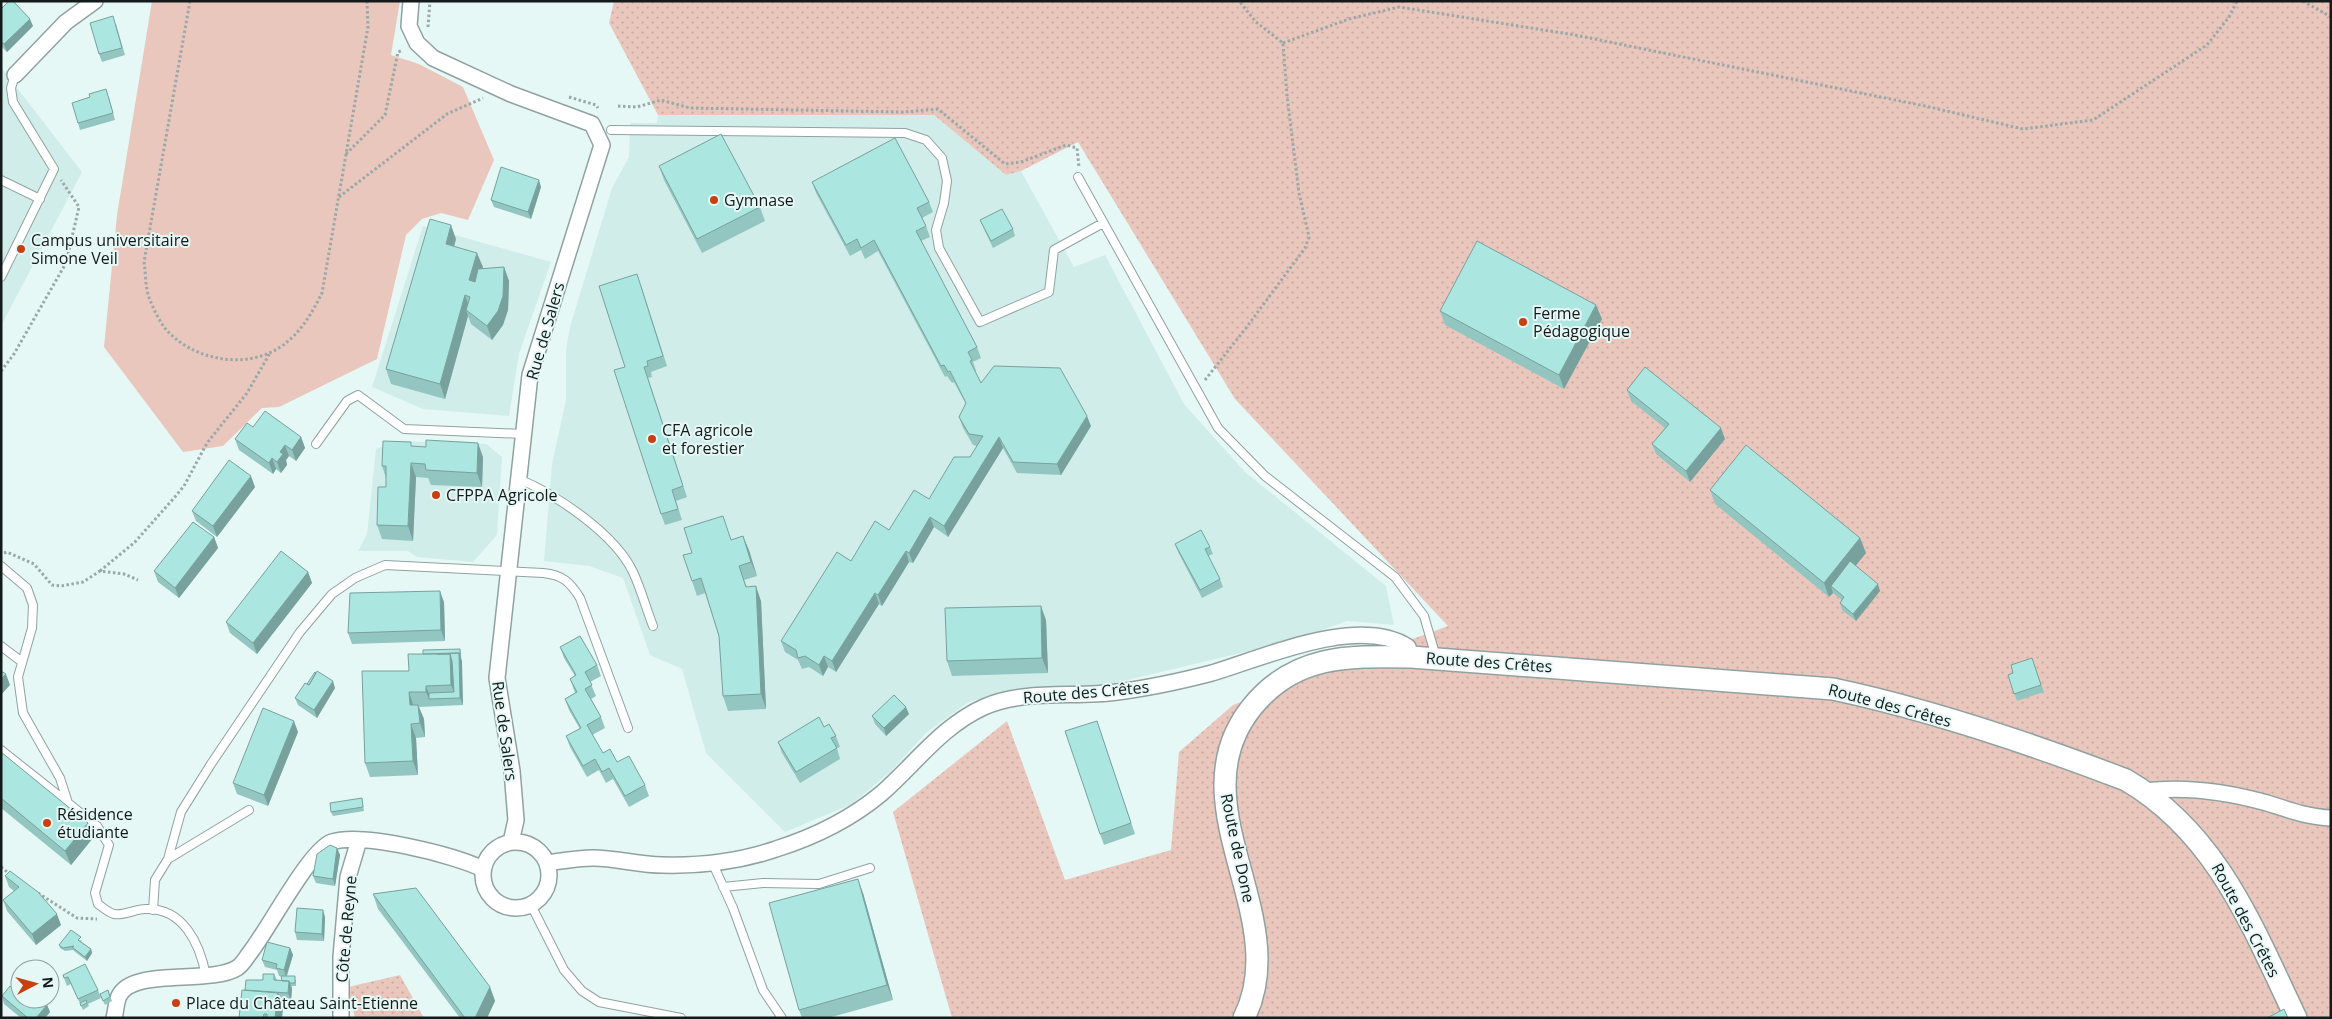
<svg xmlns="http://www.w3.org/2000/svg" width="2332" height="1019" font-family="'Open Sans',sans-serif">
<defs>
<pattern id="grass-dots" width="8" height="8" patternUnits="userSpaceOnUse" patternTransform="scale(1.25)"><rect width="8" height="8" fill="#eac7bd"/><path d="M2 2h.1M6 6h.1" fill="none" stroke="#c8aaa2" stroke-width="1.8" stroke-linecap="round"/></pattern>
</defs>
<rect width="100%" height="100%" fill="#e5f8f6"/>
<path fill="#d0edea" d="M1,67L82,172L1,326Z
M658,115H934L1006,175L1021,171L1074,267L1105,255L1184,404L1244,471L1386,586L1394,625L1347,621L1291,641L1102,686L1001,692L967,703L926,733L891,771L852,804L785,832L706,753L682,669L650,655L623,578L589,566L544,561L552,464L566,400V350L570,327L612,188L629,157L630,123H657Z
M423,226L551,262L519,354L509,416L423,409L372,387Z
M398,441L486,444L502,457L497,535L473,562L417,557L408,551H358L367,534L376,449Z"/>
<path fill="url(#grass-dots)" d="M614,1H2331V1018H952L893,812L1007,721L1065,880L1171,850L1179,752L1233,705L1448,626L1235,399L1078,142L1021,171L1006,175L934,115H658L609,23Z
M400,975L424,1018H355L348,987Z"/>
<path fill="#eac7bd" d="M152,1H400L391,55L419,64L463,87L494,160L468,220L441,213L422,219L406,235L377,359L279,407L262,408L223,446L183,452L104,347L117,215Z"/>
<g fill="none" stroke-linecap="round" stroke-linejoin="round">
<g stroke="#90a2a0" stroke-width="10">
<path id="lane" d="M611,130L905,133L926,140L942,158L947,181L944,203L936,230L939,248L980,322L1049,292L1054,250L1103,223
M1078,177L1218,428L1265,476L1395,577L1424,616L1436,657
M1,180L40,199
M1,277L54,169L13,102L11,88L15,75
M316,444L347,401L358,395L404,429L523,434
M519,479C557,495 615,534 633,572C641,589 646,608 653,626
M1,566L27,588L33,605L32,628L18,677L23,713L60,778L68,803
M1,646L22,662
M1,750L97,826L109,845L95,893L98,904C102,907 109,913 114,914C123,916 136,909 145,909C183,907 200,944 206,976
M168,859L181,812L211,764L300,632L332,594L355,578L385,565L543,573C563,575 570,582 580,598L628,728
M712,862L733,908L763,990L782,1018
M723,887L763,883L819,884L870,868
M531,905L564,970L582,991L599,1002L681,1018
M153,910L155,880L168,859L249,810"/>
</g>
<g stroke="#90a2a0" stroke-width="18">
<path id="street" d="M411,1L409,26L417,43L433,58L511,94L592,124L602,145L530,375L497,678L512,771L516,820L511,842
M15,75L66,22L95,1
M2144,791C2185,786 2228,792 2267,803C2289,810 2308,817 2331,818
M483 875a33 33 0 1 1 66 0a33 33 0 1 1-66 0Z
M547,863C562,861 577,858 593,858C616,858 639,865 662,865C699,866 741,861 776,849C814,837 851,819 882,793C916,763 942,726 984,707C1024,689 1075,698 1117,692C1149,688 1181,681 1212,673C1265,657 1359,615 1408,647L1411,657
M114,1018C116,1011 116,1002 119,996C133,967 209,985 237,968C242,965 246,958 249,954C267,932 310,849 332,842C363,832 454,855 483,869
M341,1018V957L348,877L359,840"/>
</g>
<g stroke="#90a2a0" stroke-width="24">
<path id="secondary" d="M1244,1018C1295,916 1174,804 1252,707C1295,654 1349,656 1411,657L1833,689C1932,710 2032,744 2126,780C2217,833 2253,928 2296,1018"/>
</g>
<path stroke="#9aa8a7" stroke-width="3" stroke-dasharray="2.5 2.5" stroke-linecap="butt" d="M190,1L144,262C146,274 145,289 150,300C153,308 159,320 164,327C192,362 252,372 287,342C303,329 313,311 322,293L368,27L367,1
M2303,1L2331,17
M428,27L430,1
M1283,43L1349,19L1399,7L1575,35L1925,106L2023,129L2093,120L2207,45L2229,17L2237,1
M569,97L596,105L598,108
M618,106L637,107L661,100L690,108L904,112L938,109L1005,164L1021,162L1066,145L1077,148L1079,167
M346,154L385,115L398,52L403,50
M339,197L447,114L483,98
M1,371L14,354L66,263L79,207L61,180
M1205,380L1246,328L1305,248L1309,237L1299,193L1287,96L1283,43L1256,22L1239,1
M4,553L7,552L34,564L52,585L61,586L83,582L100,571L124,574L138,580
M100,571L135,542L174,498L184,486L207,443L247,393L270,353
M1,867L10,874
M38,893L77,918L97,919"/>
<use href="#lane" stroke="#fff" stroke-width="8"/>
<use href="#street" stroke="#fff" stroke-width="15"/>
<use href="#secondary" stroke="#fff" stroke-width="21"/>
</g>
<path fill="#94c6c1" d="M1,9L33,26L7,52L1,46Z
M116,24L125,55L102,62L99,54Z
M109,97L115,120L80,130L78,123Z
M659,166L760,207L765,221L702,253L664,180Z
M812,182L929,202L933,212L922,218L926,226L930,237L921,241L977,347L981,358L973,362L976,371H975L981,383L1091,426L1061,475L1017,473L1003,448L948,537L934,527L913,563L909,562L882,606L879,604L836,672L828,667L823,676L809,667L802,669L798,660L785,652L781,641L851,561L929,499L970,457L977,446L973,445L963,428L959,417L966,404L954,382L952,383L947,376L945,377L878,251L865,259L861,250L850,256L816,193Z
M541,187L531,219L494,207L491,200Z
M980,220L1013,229L1015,236L993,248L983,227Z
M456,239L454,246L483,267L482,269L504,267L509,281L508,310L503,325L492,340L471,324L468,316L445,399L391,384L386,369Z
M641,285L667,366L651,372L652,377L648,378L687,497L676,501L682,520L665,525L661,514L625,367Z
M1440,311L1602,319L1564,389L1445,325Z
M1627,390L1725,439L1690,482L1656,454L1652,444L1665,428L1631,401Z
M253,427L301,437L305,448L296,461L289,456L286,460L287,465L281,473L276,469L273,474L239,450L235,439Z
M413,446L483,457L482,487L431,485L428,478L416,477L413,541L382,539L377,525L386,487V478L382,466Z
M255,487L217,537L196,521L192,511Z
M1710,490L1860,538L1866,553L1855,566L1880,591L1856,621L1842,610L1840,603L1842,600L1833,593L1829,597L1715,504Z
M743,536L757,576L744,580L747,587L761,601L766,709L728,711L723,696L719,636L705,593L697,596L692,581L731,540Z
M214,537L218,548L179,598L158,582L154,571Z
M1175,544L1210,547L1213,554L1208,556L1220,579L1223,587L1202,598L1178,552Z
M308,572L312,583L257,654L230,633L226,622Z
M444,602L445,641L352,644L348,633Z
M1046,620L1048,673L952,676L947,661Z
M560,647L597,665L601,676L590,682L596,696L591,699L601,717L605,728L592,735L603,753L617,762L645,785L649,796L629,807L613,779L606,783L599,770L587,777L570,747L566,736L580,729L569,710L565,699L575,693L570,679L575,676L564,658Z
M460,649L461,652L463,705L419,707L424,719L425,737L416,738L418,775L370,777L365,763L409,671L423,654Z
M2032,658L2044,692L2017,701L2008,675L2013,673Z
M307,684L335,688L317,718L298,705L295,698Z
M909,714L886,736L875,724L872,716Z
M1097,721L1135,834L1104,845L1100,834Z
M824,727L836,736L840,747L837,748L840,759L800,783L782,753L778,742Z
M298,732L268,806L237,794L233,783Z
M1,752L88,823L93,838L71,865L1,808Z
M362,798L364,811L333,816L331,812Z
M337,848L340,855L335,886L316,883L313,876Z
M10,871L61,925L36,945L7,911L3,900L14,891L9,887L5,876Z
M863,893L893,1000L828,1018H802L799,1010Z
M373,894L490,987L495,1001L487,1018H460L378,909Z
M325,917L324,941L297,940L295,932Z
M82,940L81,942L91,949L92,953L87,961L74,951L73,950L65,951L60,948L59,945Z
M290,948L293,955L287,976L296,980V986H291L292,988L291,1001L281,1000L283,1007L282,1018H239L245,990L274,974L277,980L282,981L281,976H279L277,970L265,967L262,960Z
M50,971L58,978L56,984L50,981Z
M63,975L98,990L101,998L88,1004L89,1006L83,1010L71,984L67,986Z
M108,990L112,1001L105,1005L100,994Z
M16,991L47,1005L50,1012L45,1018H21L4,1004L2,996Z"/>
<path fill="#78a19d" d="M30,19L33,26L7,52L4,44Z
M539,180L541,187L531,219L528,212Z
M451,225L456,239L451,258L446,244Z
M477,253L483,267L475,295L469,280Z
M504,267L509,281L508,310L503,325L492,340L487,326Z
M465,295L470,309L466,310L468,316L445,399L440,384Z
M1596,305L1602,319L1564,389L1559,375Z
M1087,416L1091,426L1061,475L1057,464Z
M1721,428L1725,439L1690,482L1686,471Z
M301,437L305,448L296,461L292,450Z
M999,437L1003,448L948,537L944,526Z
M478,443L483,457L482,487L477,473Z
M285,445L289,456L286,460L287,465L281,473L277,462L280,452Z
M272,458L276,469L273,474L269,463Z
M411,463L416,477L413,541L408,526Z
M251,476L255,487L217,537L213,526Z
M930,517L934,527L913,563L909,553Z
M743,536L749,550L757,576L751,562Z
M214,537L218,548L179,598L175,588Z
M1860,538L1866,553L1836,590L1831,586L1833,593L1829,597L1824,583Z
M906,551L909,562L882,606L878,595Z
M308,572L312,583L257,654L253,643Z
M1878,584L1880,591L1856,621L1853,614Z
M756,586L761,601L766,709L761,694Z
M440,591L444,602L445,641L441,630Z
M875,593L879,604L836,672L832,661Z
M1041,606L1046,620L1048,673L1042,658Z
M459,653L462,661L463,705L460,698Z
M450,654L455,668L456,698L451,685Z
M824,656L828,667L823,676L819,665Z
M6,674L10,685L1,695V679Z
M333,681L335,688L317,718L314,710Z
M426,686L431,699H429L426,692Z
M409,692L414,707L410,705Z
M418,705L424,719L425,737L420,723Z
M906,707L909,714L886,736L884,728Z
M294,721L298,732L268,806L264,795Z
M411,724L416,738L418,775L413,761Z
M88,823L93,838L71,865L65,851Z
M337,848L340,855L335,886L333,879Z
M858,879L863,893L893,1000L887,985Z
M323,910L325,917L324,941L322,934Z
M57,914L61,925L36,945L32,934Z
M290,948L293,955L286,977L284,970Z
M91,949L92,953L87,961L85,957Z
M57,974L58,978L56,984L54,980Z
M289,981L292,988L291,1001L288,993Z
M490,987L495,1001L487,1018H475Z
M278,993L283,1007L282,1018H275Z
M47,1005L50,1012L45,1018H36Z"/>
<path fill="#ace6e0" stroke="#78a19d" d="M9,1H13L30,19L4,44L1,42V9Z
M113,16L122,48L99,54L90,23Z
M106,89L113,113L78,123L72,103L90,97L89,94Z
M721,134L760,207L697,239L659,166Z
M895,138L929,202L917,208L926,226L916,231L977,347L968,352L972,360L970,361L981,383L994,366L1060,368L1087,416L1057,464L1013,462L999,437L944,526L930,517L909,553L906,551L878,595L875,593L832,661L824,656L819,665L805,656L798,658L796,650L781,641L837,552L851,561L875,521L889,530L914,490L929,499L954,457H970L983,436L969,434L959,417L966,403L950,371L948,372L944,365L941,366L874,240L861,248L857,239L846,245L812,182Z
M501,167L539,180L528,212L491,200Z
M1002,209L1013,229L991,241L980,220Z
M430,219L451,225L446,244L477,253L469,280L475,282L478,269L504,267L503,296L498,311L487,326L466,310L470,297L465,295L440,384L386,369Z
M1477,241L1596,305L1559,375L1440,311Z
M637,274L663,356L647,361L648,366L644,367L683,486L672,490L678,509L661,514L614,370L625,367L599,286Z
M1645,367L1721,428L1686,471L1652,444L1669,424L1627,390Z
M265,411L301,437L292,450L285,445L280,452L283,454L277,462L272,458L269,463L235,439L247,423L253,427Z
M426,440L478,443L477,473L426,470L425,464L411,463L408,526L377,525L378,487H386V466H382L383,441L411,442V446L426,447Z
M1746,445L1860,538L1824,583L1710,490Z
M229,460L251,476L213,526L192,511Z
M723,516L731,540L743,536L751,562L739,566L746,587L756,586L761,694L723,696L719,636L701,578L692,581L683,555L692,553L684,528Z
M193,522L214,537L175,588L154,571Z
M1201,530L1210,547L1205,549L1220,579L1200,590L1175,544Z
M281,551L308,572L253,643L226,622Z
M1850,561L1878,584L1853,614L1840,603L1844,597L1831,586Z
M440,591L441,630L348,633L350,593Z
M1041,606L1042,658L947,661L945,608Z
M580,636L597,665L585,672L592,685L585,689L601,717L587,725L603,753L610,749L617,762L629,756L645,785L625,796L609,768L602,772L595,759L583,766L566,736L581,728L565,699L577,692L570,679L576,675L560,647Z
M460,649V657L459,653L423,654V650Z
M459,653L460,698L429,699V693L454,692L452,661L450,654H437Z
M408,654H450L451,685L426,686V692H409L410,705H418L420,723L411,724L413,761L365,763L362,671H409Z
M2032,658L2041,685L2014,694L2008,675L2013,673L2011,665Z
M1,671L6,674L1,679Z
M317,671L333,681L314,710L295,698L305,683L309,685Z
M315,672L316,673L309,685L307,684Z
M894,695L906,707L884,728L872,716Z
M263,708L294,721L264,795L233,783Z
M819,717L824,727L829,724L836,736L831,738L837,748L796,772L778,742Z
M1097,721L1131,823L1100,834L1065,731Z
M1,752L88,823L65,851L1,798Z
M362,798L363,807L331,812L330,803Z
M330,845L337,848L333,879L313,876L317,854Z
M10,871L38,892L57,914L32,934L3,900L19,887L5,876Z
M858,879L887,985L799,1010L769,903Z
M416,888L490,987L475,1018H465L373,894Z
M297,908L323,910L322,934L295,932Z
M71,930L81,937L78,940L91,949L85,957L72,947L74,946L63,948L59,945Z
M267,942L290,948L284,970L276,968L277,964L262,960Z
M85,964L98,990L78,999L68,977L64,978L63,975Z
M50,971L57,974L54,980L50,978Z
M263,974H274V980L289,981L288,993L245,990L246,980H263Z
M281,976H295V983H290L289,981H282Z
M10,986L16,991L20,987V999H40L47,1005L36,1018H28L2,996Z
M108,990L110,997L103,1001L100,994Z
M242,990L278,993L275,1018H267V1014H264L263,1018H239Z
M86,1000L87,1003L81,1006L80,1003Z
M2284,1009L2288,1018H2267Z"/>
<g fill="#c84010" stroke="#e5f8f6" stroke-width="2">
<circle cx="714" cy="200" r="5"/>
<circle cx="21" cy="249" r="5"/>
<circle cx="1523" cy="322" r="5"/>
<circle cx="652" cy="439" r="5"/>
<circle cx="436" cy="495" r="5"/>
<circle cx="47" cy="823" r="5"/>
<circle cx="176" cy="1003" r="5"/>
</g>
<g text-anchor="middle" stroke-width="4" stroke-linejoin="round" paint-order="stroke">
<g font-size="16" fill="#141a1a" stroke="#e5f8f6" text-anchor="start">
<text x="724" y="206">Gymnase</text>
<text x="31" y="246">Campus universitaire<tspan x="31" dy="18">Simone Veil</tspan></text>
<text x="1533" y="319">Ferme<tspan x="1533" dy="18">Pédagogique</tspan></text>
<text x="662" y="436">CFA agricole<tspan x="662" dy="18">et forestier</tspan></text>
<text x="446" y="501">CFPPA Agricole</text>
<text x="57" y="820">Résidence<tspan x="57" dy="18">étudiante</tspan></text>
<text x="186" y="1009">Place du Château Saint-Etienne</text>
</g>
<g font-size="16" fill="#141a1a" stroke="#e5f8f6">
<text transform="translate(545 331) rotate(-74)" y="6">Rue de Salers</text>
<text transform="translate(1489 662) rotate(4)" y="6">Route des Crêtes</text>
<text transform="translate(1086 692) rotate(-5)" y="6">Route des Crêtes</text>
<text transform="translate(1890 705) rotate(15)" y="6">Route des Crêtes</text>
<text transform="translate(505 731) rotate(82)" y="6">Rue de Salers</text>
<text transform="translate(1238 848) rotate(78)" y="6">Route de Done</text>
<text transform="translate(2246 920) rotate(62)" y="6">Route des Crêtes</text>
<text transform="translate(346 929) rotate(-85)" y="6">Côte de Reyne</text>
</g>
</g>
<rect width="2332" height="1019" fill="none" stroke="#141a1a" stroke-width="5"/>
<g transform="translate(35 984) rotate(84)"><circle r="24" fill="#e5f8f6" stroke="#919f9e"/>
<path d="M0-4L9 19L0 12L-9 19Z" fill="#c84010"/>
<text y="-8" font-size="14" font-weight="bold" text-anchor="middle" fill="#141a1a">N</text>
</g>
</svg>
